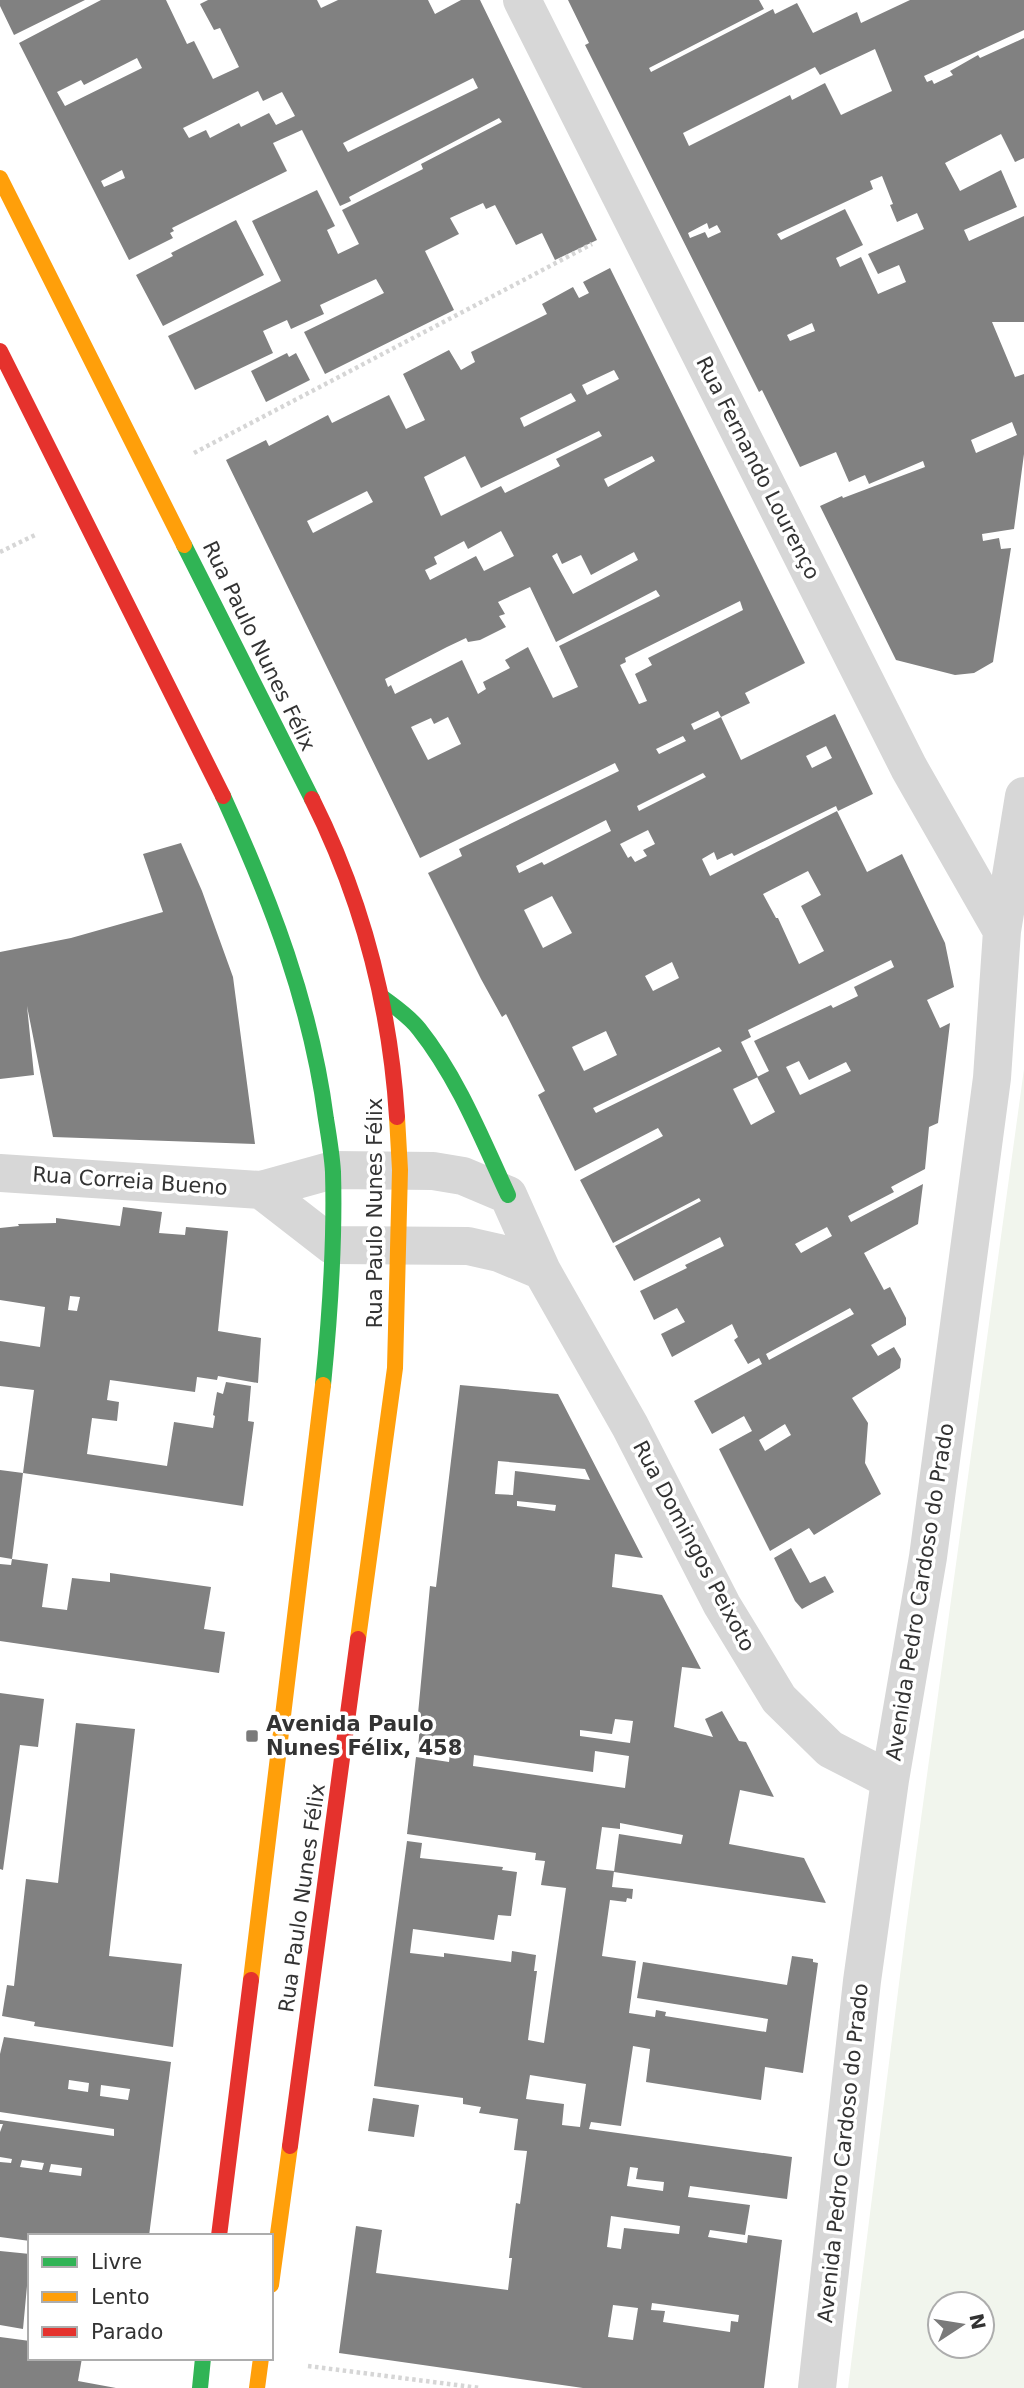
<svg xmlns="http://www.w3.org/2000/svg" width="1024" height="2388" font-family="'DejaVu Sans',sans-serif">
<rect width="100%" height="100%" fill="#fff"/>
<path fill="#f1f5ed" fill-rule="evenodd" d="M1024,1069V2388H848L906,1928ZM940,2304H982V2346H940Z"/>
<path fill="#818181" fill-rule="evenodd" d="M0,0H85L14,35L0,6Z
M101,0H166L187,44L194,41L213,79L239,67L220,28L214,30L200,4L208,0H317L321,8L338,0H428L435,14L461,0H480L597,240L555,260L542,233L516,245L495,205L486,209L483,203L450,218L459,234L425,251L454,310L325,374L304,332L384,293L376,279L320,305L324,314L291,329L287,320L263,331L273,353L195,390L168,336L281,281L252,221L317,190L335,226L327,230L338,254L359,244L342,210L423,169L421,164L502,122L499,118L349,197L351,201L340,206L302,130L273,143L287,171L172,228L174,231L170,233L173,238L129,260L19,43ZM137,58L142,68L65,106L57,92L81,80L84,85ZM473,78L478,88L348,152L343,143ZM258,91L263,101L282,92L295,116L276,125L269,113L241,127L239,123L210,138L206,130L189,138L183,128ZM122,170L125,178L104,187L101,181Z
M568,0H759L764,9L649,68L651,72L773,9L775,14L797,3L813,33L857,12L861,23L910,0H1024V30L924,76L927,82L932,80L934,84L953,75L950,71L978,55L980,58L1024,38V158L1015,162L1001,134L945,163L960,191L1001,170L1017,207L964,230L969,241L1024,216V322H992L1015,377L1024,374V454L1014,529L982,534L983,541L999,538L1001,549L1011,548L993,662L974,673L955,675L896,660L820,506L842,496L843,498L925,467L923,461L869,484L865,475L849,482L836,452L800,467L762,390L759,392L585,45L589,43ZM875,49L892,91L841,115L825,83L792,100L790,95L689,146L683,133L815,67L820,75ZM882,176L893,204L890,205L897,222L917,213L924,229L868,254L878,274L899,265L906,282L878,294L861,257L840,267L836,258L863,245L845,209L781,240L777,234L873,189L870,181ZM707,223L709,229L717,225L721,232L708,238L705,232L690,238L688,233ZM812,323L815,331L790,341L787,335ZM1012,422L1017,435L976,453L971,440Z
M236,220L264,275L163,326L136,275L173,256L171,253Z
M610,268L805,663L745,693L750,703L721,717L718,711L691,724L694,730L721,717L741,760L835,714L873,794L838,811L836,806L734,856L732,853L717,860L714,852L702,859L710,876L837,811L867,872L902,854L945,943L954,987L927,1000L940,1028L950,1023L938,1123L929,1127L925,1169L891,1187L894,1192L848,1216L851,1222L923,1184L918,1224L864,1253L884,1290L890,1287L906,1318V1325L871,1345L878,1356L894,1347L901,1359L900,1368L852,1398L868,1423L865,1463L881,1494L814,1535L809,1528L770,1551L719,1449L752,1431L744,1416L712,1434L694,1401L762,1364L759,1358L748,1364L734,1340L738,1337L732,1324L672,1357L661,1334L685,1322L677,1308L654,1320L640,1291L687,1268L685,1265L724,1246L720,1237L634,1281L615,1246L701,1201L699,1198L613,1243L580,1180L663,1136L658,1128L575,1171L538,1095L545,1091L506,1014L502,1017L481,979L428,873L462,856L459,849L619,771L615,763L420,858L226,460L266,440L269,446L328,415L332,423L389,395L406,429L425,420L403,374L449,350L461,370L475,362L471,352L547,314L542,304L573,287L579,298L589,293L583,282ZM614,370L619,379L587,395L582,385ZM571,393L576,401L524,427L520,418ZM599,431L602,436L556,459L560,466L505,493L501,486L441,516L424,477L465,456L481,488ZM652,456L655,461L608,487L604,479ZM367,491L373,502L313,533L307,521ZM501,531L514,556L484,571L476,556L430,580L425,570L437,564L434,557L464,541L468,549ZM634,552L638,560L573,594L552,556L557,553L562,564L581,555L591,575ZM530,587L556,642L656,590L660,596L559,646L578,687L553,698L528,647L505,660L510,668L483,682L486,689L478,694L462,660L395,694L391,685L388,687L385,679L447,647L466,638L468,642L480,640L506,627L499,616L505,614L498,602ZM740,601L743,610L648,658L652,665L635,674L647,701L639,704L620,665L626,662L625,658ZM448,717L461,744L428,760L411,727L431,718L434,724ZM683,736L686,741L659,754L656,749ZM826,746L832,758L812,768L806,756ZM703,773L706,777L639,811L637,806ZM606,820L611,831L544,865L542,862L519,873L516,866ZM648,830L655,844L643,850L647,856L635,862L631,856L628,858L620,844ZM808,871L821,895L801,906L824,951L799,964L778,918H776L763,894ZM552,896L572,933L543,948L524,910ZM891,960L894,967L854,987L858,996L833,1008L831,1005L754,1041L769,1071L757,1077L775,1112L751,1125L733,1089L758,1077L741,1042L751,1037L748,1030ZM672,962L679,978L653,991L645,976ZM606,1031L617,1055L584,1071L572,1047ZM719,1047L722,1051L716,1054L596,1113L593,1108ZM799,1061L809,1080L846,1062L851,1071L800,1095L786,1067ZM827,1227L832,1236L801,1253L795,1244ZM850,1308L854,1314L769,1360L766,1354ZM785,1424L791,1435L765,1451L759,1440Z
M287,353L289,357L296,353L310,380L266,402L251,371Z
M181,843L202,891L233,977L255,1144L53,1137L27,1006L34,1075L0,1079V952L71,938L163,912L143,854Z
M123,1207L162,1212L159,1233L185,1235L186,1227L228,1231L218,1331L261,1338L258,1383L218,1376L217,1380L197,1377L195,1392L110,1380L107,1400L119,1402L117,1421L92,1418L87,1454L167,1466L174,1422L213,1428L215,1416L213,1415L217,1392L223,1394L226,1382L251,1386L248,1421L254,1422L243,1506L23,1473L12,1559L0,1557V1470L23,1473L34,1390L0,1386V1341L40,1347L45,1307L0,1300V1228L19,1226L18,1224L56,1223V1218L120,1226ZM70,1296L80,1297L77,1311L68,1310Z
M460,1385L558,1394L643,1558L615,1554L612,1587L662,1595L701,1669L682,1667L674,1727L713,1737L705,1719L722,1711L739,1741L746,1742L774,1797L740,1790L729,1844L804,1858L826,1903L614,1872L619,1834L681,1844L683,1835L620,1823V1829L602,1827L596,1869L614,1871L612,1887L633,1889L632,1899L627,1898L626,1902L610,1900L602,1956L636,1961L629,2013L655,2017L656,2010L666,2012L665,2016L766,2032L768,2019L637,1998L643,1962L787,1985L792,1956L813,1959V1962L818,1963L803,2073L765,2067L761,2100L646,2082L650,2049L633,2046L621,2126L591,2122L589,2129L792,2157L787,2199L690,2186L688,2197L750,2205L745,2235L710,2230L708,2237L747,2243L748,2235L782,2240L764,2388H583L339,2353L356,2226L382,2230L376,2273L508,2290L512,2258H509L516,2203L520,2204L527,2151L514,2150L518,2119L479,2113L481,2107L463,2104V2098L374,2086L407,1841L422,1843L420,1858L503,1867L502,1870L517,1872L511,1916L498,1915L494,1940L413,1929L410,1953L444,1957V1953L511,1962L512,1951L536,1955L534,1971H537L528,2040L544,2043L566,1888L541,1885L545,1861L535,1860L536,1853L407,1834L416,1757L449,1762L450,1753L418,1748L421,1714H418L430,1586L436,1587ZM498,1461L585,1469L590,1480L515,1471L513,1495L495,1494ZM517,1501L556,1505L555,1511L517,1506ZM615,1719L633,1721L630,1743L580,1736V1730L612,1734ZM595,1751L629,1756L625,1788L473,1766L474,1755L593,1772ZM530,2075L586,2084L580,2127L562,2125L564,2104L526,2099ZM630,2167L638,2168L636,2179L664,2182L663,2191L627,2186ZM611,2216L680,2226L679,2234L624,2228L621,2249L607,2247ZM652,2303L739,2315L738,2322L731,2321L730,2332L663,2322L665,2311L651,2310ZM613,2305L638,2308L633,2340L608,2337Z
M791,1548L810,1583L825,1576L834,1592L802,1609L795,1601L774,1558Z
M12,1559L48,1564L42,1607L67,1610L72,1578L110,1582V1573L211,1587L204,1629L225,1632L219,1673L0,1641V1564L11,1565Z
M0,1693L44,1699L38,1747L20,1745L3,1870L0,1869Z
M76,1723L135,1729L109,1956L182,1964L173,2047L34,2026L35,2022L2,2016L7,1985L14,1986L26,1879L58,1883Z
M4,2037L171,2062L149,2236H30V2241L0,2237V2162L11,2163L12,2159L0,2157V2132L3,2124H0V2120L114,2136V2129L0,2112V2054ZM69,2080L89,2083L88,2092L68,2089ZM101,2085L130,2089L128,2100L100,2096ZM22,2160L44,2163L42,2170L20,2167ZM51,2164L82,2168L81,2176L49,2172Z
M373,2098L419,2105L414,2137L368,2131Z
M0,2251L30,2254L23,2329L0,2325Z
M0,2337L30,2341V2358H82L78,2381L116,2388H0Z"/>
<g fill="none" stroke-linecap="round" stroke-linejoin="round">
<path stroke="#d6d6d6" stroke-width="4.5" stroke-dasharray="3.5 3.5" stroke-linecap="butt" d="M194,453L592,244
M0,552L37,534
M308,2366L480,2388"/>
<path stroke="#d7d7d7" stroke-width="38" d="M522,0L909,768L1002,931
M0,1173L261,1190L333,1170L433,1171L463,1176L508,1195L542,1271L630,1426L722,1605L779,1699L830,1749L890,1780
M261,1190L332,1245L468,1246L499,1253L542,1271
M817,2388L862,1981L890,1780L928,1557L992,1078L1002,931L1024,796"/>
<path stroke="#30b455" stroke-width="16" d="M184,545L312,799
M223,796C271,901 311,1004 326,1119C329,1137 332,1155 333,1172C335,1242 330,1315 323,1385
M382,997C395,1007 409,1016 419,1029C458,1078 482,1139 508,1195
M200,2388L203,2358"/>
<path stroke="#ff9f0a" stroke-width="16" d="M0,178L184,545
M358,1639L395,1368L400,1170L397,1117
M251,1980L323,1385
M271,2285L290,2146
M257,2388L261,2358"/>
<path stroke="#e5322d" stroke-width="16" d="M0,351L223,796
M312,799C361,897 390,1006 397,1117
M290,2146L358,1639
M219,2236L251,1980"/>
</g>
<rect fill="#7a7a7a" stroke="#fff" stroke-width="2.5" x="245" y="1729" width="14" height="14" rx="3.5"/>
<g text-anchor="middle" stroke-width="7" stroke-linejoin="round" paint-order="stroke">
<g font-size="21" fill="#333" stroke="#fff">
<text transform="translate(758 468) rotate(63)" y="7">Rua Fernando Lourenço</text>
<text transform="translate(259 646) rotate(64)" y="7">Rua Paulo Nunes Félix</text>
<text transform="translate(130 1181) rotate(4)" y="7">Rua Correia Bueno</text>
<text transform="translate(375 1213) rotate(-90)" y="7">Rua Paulo Nunes Félix</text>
<text transform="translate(694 1546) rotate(62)" y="7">Rua Domingos Peixoto</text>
<text transform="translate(920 1592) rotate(-81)" y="7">Avenida Pedro Cardoso do Prado</text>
<text transform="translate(302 1898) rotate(-82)" y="7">Rua Paulo Nunes Félix</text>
<text transform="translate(843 2153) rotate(-84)" y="7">Avenida Pedro Cardoso do Prado</text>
</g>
<g font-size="21" font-weight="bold" fill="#333" stroke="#fff" text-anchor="start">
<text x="266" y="1731">Avenida Paulo<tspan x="266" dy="24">Nunes Félix, 458</tspan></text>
</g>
</g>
<rect x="28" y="2234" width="245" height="126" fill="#ffffff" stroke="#adadad" stroke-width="2"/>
<rect x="42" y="2257" width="35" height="10" fill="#30b455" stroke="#adadad" stroke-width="2"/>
<text x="91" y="2269" font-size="21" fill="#333333">Livre</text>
<rect x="42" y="2292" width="35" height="10" fill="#ff9f0a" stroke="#adadad" stroke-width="2"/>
<text x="91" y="2304" font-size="21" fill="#333333">Lento</text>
<rect x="42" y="2327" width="35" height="10" fill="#e5322d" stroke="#adadad" stroke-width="2"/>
<text x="91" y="2339" font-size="21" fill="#333333">Parado</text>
<g transform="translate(961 2325) rotate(78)"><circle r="33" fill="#ffffff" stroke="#adadad" stroke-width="2"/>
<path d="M0-5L12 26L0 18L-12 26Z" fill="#7a7a7a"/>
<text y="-10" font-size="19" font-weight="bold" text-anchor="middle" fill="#333333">N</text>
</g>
</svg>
